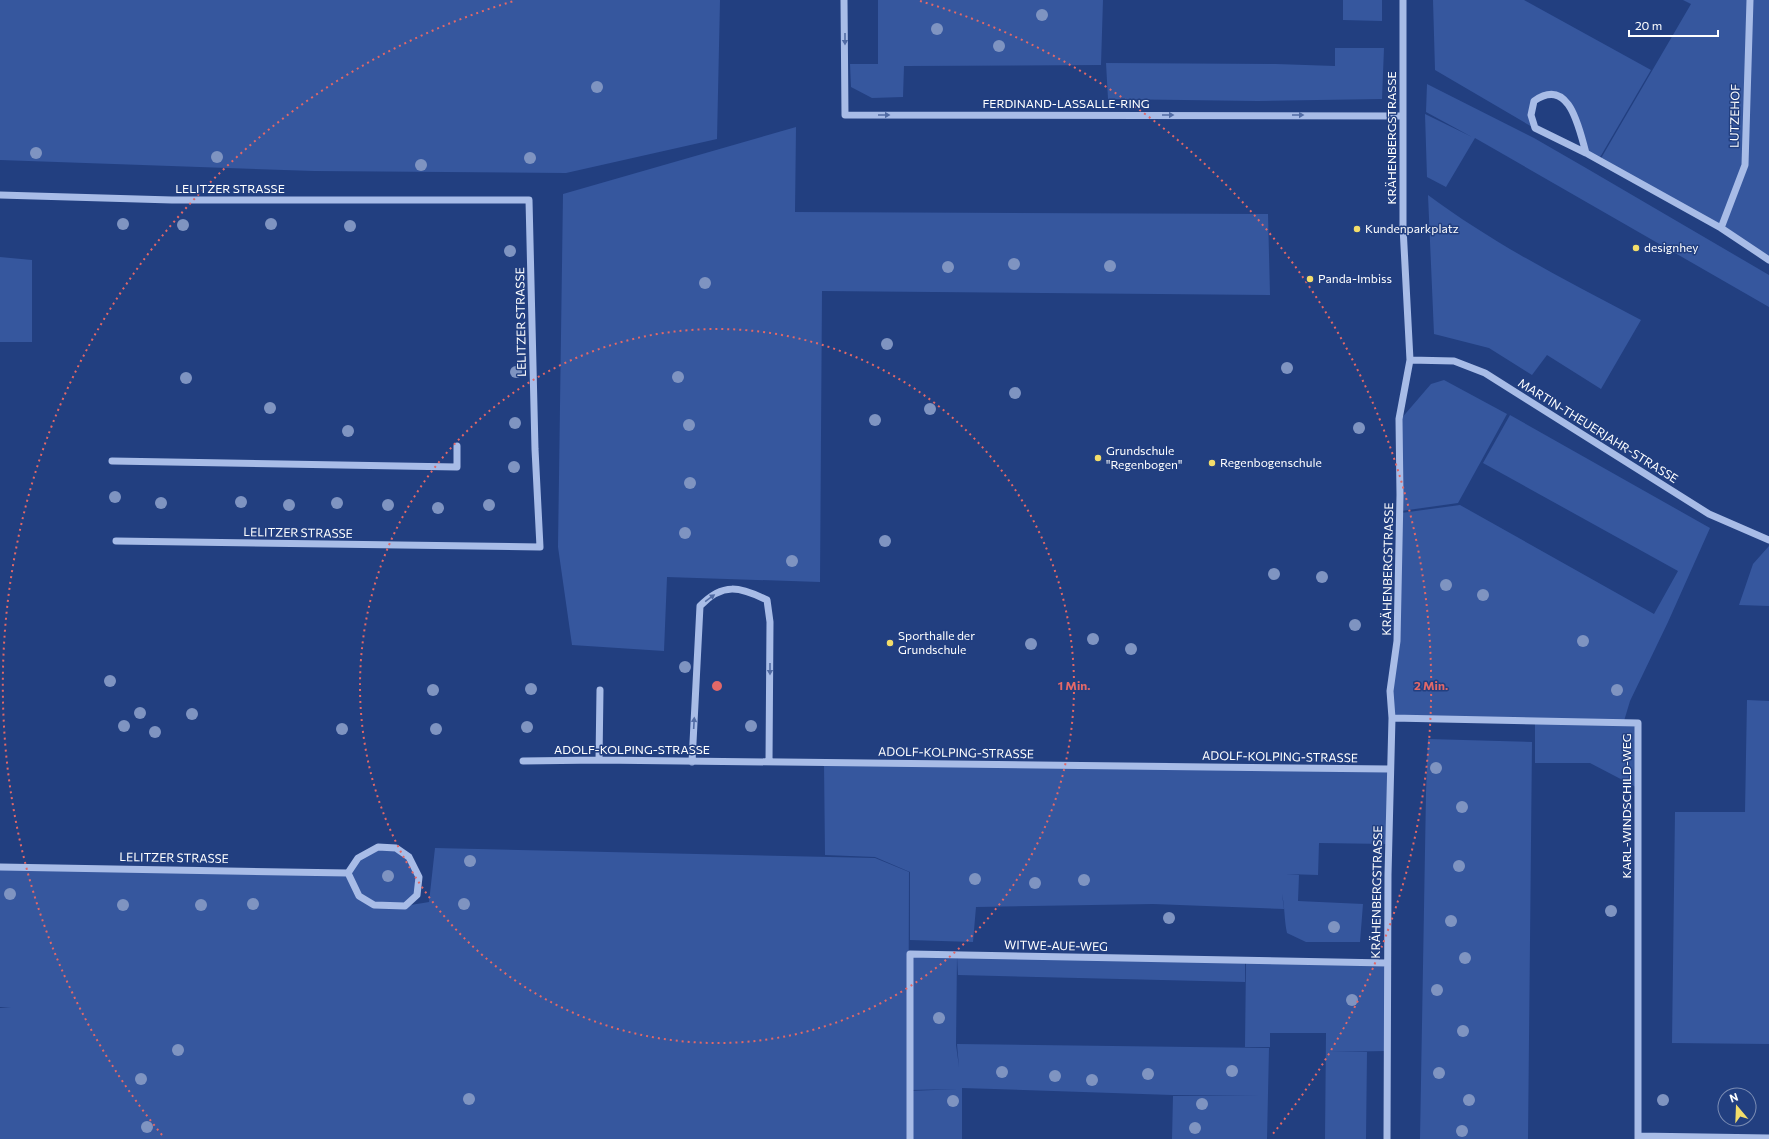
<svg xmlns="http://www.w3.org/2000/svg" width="1769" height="1139" font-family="Commissioner,sans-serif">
<rect width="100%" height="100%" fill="#223f80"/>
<path fill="#36579e" d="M0,0H720L717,139L566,173L314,171L0,160Z
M878,0H1103L1101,65L904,66L903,97L872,98L851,87L850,64H878Z
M1343,0H1382V21L1343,20Z
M1433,0H1524L1651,70L1599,159L1587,153L1575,116L1557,94L1533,101L1534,128L1435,70Z
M1683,0H1748L1744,166L1721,227L1600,160L1691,4Z
M1750,0H1769V259L1722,227L1745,165Z
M1335,48H1384L1382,99L1258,101L1108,99L1106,63L1276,64L1335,66Z
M1427,84L1534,138L1586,168L1769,275V307L1475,138L1446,187L1427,177L1425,114L1472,137L1426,112Z
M796,127L795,212L1268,214L1270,295L822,291L820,582L667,577L664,651L572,645L558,547L563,194Z
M1428,195C1494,244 1568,282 1641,320L1601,389L1547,355L1532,375L1489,348L1434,334Z
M0,257L32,260V342H0Z
M1444,380L1507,414L1458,503L1401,511L1400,420L1431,384Z
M1510,415L1710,528L1668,622L1630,701L1624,721L1393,717L1392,691L1401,513L1460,505L1654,614L1678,571L1483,463Z
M1769,546V606L1739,605L1753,564Z
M1747,700L1769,701V1044L1672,1043L1675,812H1745Z
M1535,721L1636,723V787L1590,763H1535Z
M1428,739L1532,742L1528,1139H1420L1426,793Z
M824,763L1389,770L1388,844L1319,843L1318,875L1286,874L1299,875L1298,901L1363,904L1360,942H1306L1287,933C1284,920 1285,907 1282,894L1284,909L1153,904L976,907L973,942L910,940V872L875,857L825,855Z
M378,847L396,848L409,857L418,877L416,895L404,905H374L360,895L350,875L358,858Z
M435,848L875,858L909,872L908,1139H0V1008L11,1007H0V868L348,874C351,880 354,891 359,897C373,914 409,905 429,902Z
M910,954L1245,961V982L958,975L957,956L956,1045L959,1067L957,1044L1269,1048L1267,1139H1172L1173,1096H1258L1172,1095L962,1088V1139H910V1091L958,1089L910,1090Z
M1246,962L1386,964V1051L1329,1052H1367L1366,1139H1325L1326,1033H1270V1047H1245Z"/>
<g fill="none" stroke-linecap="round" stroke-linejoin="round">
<path stroke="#a8bce7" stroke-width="7" d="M844,0L845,115L1403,116
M1586,153C1579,129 1570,76 1534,101L1531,115L1535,128L1586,153L1721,228L1745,165L1750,0
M0,195L172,200H529L535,449L540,547L116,541
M1721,228L1769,260
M1410,360L1454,361L1485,373L1709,514L1769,540
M112,461L457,467V446
M1392,718L1638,723V1139
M599,760L600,690
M523,761L599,760L1389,769
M692,762L700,606C723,582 740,587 767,600L770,622L769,762
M378,847L396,848L409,857L419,877L417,895L405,906L374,905L359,896L348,873L358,858Z
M0,867L348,873
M1638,1136L1769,1138
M910,1139V954L1387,963
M1387,1139L1388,875L1392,718L1390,691L1397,641L1400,495L1399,419L1410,360L1403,227V0"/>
</g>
<g fill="#7f94c1">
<circle cx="1042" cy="15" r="6"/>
<circle cx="937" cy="29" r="6"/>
<circle cx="999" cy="46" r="6"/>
<circle cx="597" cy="87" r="6"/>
<circle cx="36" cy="153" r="6"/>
<circle cx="217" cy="157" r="6"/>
<circle cx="530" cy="158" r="6"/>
<circle cx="421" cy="165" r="6"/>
<circle cx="123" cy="224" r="6"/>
<circle cx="271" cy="224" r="6"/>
<circle cx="183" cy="225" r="6"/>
<circle cx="350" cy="226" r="6"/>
<circle cx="510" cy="251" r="6"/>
<circle cx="1014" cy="264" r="6"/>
<circle cx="1110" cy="266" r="6"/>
<circle cx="948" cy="267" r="6"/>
<circle cx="705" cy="283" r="6"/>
<circle cx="887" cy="344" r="6"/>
<circle cx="1287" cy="368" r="6"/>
<circle cx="516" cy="372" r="6"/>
<circle cx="678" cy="377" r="6"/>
<circle cx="186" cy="378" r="6"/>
<circle cx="1015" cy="393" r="6"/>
<circle cx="270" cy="408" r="6"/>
<circle cx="930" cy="409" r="6"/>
<circle cx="875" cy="420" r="6"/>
<circle cx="515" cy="423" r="6"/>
<circle cx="689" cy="425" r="6"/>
<circle cx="1359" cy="428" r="6"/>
<circle cx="348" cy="431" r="6"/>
<circle cx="514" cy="467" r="6"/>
<circle cx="690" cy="483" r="6"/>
<circle cx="115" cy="497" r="6"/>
<circle cx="241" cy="502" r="6"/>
<circle cx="161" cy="503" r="6"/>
<circle cx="337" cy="503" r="6"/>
<circle cx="289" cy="505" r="6"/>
<circle cx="388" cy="505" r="6"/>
<circle cx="489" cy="505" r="6"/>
<circle cx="438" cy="508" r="6"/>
<circle cx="685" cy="533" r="6"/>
<circle cx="885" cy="541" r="6"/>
<circle cx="792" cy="561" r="6"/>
<circle cx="1274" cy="574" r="6"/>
<circle cx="1322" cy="577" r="6"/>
<circle cx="1446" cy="585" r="6"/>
<circle cx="1483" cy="595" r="6"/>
<circle cx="1355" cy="625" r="6"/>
<circle cx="1093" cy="639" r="6"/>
<circle cx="1583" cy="641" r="6"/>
<circle cx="1031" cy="644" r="6"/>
<circle cx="1131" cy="649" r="6"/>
<circle cx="685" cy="667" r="6"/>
<circle cx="110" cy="681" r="6"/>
<circle cx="531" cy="689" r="6"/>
<circle cx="433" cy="690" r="6"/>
<circle cx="1617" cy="690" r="6"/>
<circle cx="140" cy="713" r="6"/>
<circle cx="192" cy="714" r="6"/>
<circle cx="124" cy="726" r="6"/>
<circle cx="751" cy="726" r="6"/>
<circle cx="527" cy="727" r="6"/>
<circle cx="342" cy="729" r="6"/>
<circle cx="436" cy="729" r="6"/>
<circle cx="155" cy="732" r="6"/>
<circle cx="1436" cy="768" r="6"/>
<circle cx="1462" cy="807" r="6"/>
<circle cx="470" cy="861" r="6"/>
<circle cx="1459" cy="866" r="6"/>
<circle cx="388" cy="876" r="6"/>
<circle cx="975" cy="879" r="6"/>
<circle cx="1084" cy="880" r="6"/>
<circle cx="1035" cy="883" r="6"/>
<circle cx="10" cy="894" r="6"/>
<circle cx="253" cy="904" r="6"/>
<circle cx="464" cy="904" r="6"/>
<circle cx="123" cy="905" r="6"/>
<circle cx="201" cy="905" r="6"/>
<circle cx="1611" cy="911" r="6"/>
<circle cx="1169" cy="918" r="6"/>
<circle cx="1451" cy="921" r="6"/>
<circle cx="1334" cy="927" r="6"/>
<circle cx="1465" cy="958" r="6"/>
<circle cx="1437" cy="990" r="6"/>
<circle cx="1352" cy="1000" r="6"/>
<circle cx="939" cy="1018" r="6"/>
<circle cx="1463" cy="1031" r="6"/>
<circle cx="178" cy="1050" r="6"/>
<circle cx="1232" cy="1071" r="6"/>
<circle cx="1002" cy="1072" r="6"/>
<circle cx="1439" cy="1073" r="6"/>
<circle cx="1148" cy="1074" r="6"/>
<circle cx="1055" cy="1076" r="6"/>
<circle cx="141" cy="1079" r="6"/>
<circle cx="1092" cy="1080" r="6"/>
<circle cx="469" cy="1099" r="6"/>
<circle cx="1469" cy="1100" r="6"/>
<circle cx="1663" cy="1100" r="6"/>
<circle cx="953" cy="1101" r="6"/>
<circle cx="1202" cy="1104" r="6"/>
<circle cx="147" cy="1127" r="6"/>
<circle cx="1195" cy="1128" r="6"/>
<circle cx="1462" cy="1131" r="6"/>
</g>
<defs><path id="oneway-solid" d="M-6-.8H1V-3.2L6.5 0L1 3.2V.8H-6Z"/></defs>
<g fill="#516ba4">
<use href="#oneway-solid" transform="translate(845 39) rotate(90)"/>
<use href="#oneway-solid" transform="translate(884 115)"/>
<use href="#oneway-solid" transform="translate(1168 115)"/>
<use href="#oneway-solid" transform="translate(1298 115)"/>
<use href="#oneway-solid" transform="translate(710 598) rotate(-36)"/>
<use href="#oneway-solid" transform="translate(770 669) rotate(90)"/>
<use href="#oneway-solid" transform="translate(694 723) rotate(-87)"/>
</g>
<g fill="none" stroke="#e26868" stroke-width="2" stroke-dasharray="2 4">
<circle cx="717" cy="686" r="357"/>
<path d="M162 1135A714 714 0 0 1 514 1M920 1A714 714 0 0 1 1272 1135"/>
</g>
<g fill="#f3dd6a" stroke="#223f80" stroke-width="1.5">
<circle cx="1357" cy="229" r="4"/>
<circle cx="1636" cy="248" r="4"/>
<circle cx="1310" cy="279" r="4"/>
<circle cx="1098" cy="458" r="4"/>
<circle cx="1212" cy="463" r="4"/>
<circle cx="890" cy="643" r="4"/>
</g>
<g text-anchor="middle" stroke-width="3" stroke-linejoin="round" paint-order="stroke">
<g font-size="12" fill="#fff" stroke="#223f80">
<text x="1066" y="108">FERDINAND-LASSALLE-RING</text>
<text transform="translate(1735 116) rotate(-89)" y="4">LUTZEHOF</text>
<text transform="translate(1392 138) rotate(-90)" y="4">KRÄHENBERGSTRASSE</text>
<text x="230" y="193">LELITZER STRASSE</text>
<text transform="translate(521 322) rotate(-91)" y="4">LELITZER STRASSE</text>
<text transform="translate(1598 431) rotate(32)" y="4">MARTIN-THEUERJAHR-STRASSE</text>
<text transform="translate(298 533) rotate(1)" y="4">LELITZER STRASSE</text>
<text transform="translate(1388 569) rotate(-89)" y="4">KRÄHENBERGSTRASSE</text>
<text x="632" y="754">ADOLF-KOLPING-STRASSE</text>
<text transform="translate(956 753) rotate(1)" y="4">ADOLF-KOLPING-STRASSE</text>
<text transform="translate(1280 757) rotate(1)" y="4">ADOLF-KOLPING-STRASSE</text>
<text transform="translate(1627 806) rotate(-90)" y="4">KARL-WINDSCHILD-WEG</text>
<text transform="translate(174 858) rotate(1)" y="4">LELITZER STRASSE</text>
<text transform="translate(1377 892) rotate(-89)" y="4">KRÄHENBERGSTRASSE</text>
<text transform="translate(1056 946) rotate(1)" y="4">WITWE-AUE-WEG</text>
</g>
<g font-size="12" fill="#fff" stroke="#223f80" text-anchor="start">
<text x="1365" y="233">Kundenparkplatz</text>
<text x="1644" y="252">designhey</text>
<text x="1318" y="283">Panda-Imbiss</text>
<text x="1106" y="455">Grundschule<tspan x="1106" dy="14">"Regenbogen"</tspan></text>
<text x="1220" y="467">Regenbogenschule</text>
<text x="898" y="640">Sporthalle der<tspan x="898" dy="14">Grundschule</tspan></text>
</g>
</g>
<circle cx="717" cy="686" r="6" fill="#e26868" stroke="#223f80" stroke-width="2"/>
<g font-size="12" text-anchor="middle" font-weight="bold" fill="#e26868" stroke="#223f80" stroke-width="3" stroke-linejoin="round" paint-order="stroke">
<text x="1074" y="690">1 Min.</text>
<text x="1431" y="690">2 Min.</text>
</g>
<g transform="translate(1737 1107) rotate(341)"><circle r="19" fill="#223f80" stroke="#7a8cb3"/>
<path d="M0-3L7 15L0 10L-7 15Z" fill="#f3dd6a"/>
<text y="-6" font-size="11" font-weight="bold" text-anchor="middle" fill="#ffffff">N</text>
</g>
<path d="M1629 30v6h89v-6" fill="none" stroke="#ffffff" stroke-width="2"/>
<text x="1635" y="30" font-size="12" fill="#ffffff" stroke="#223f80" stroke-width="3" paint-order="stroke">20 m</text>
</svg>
